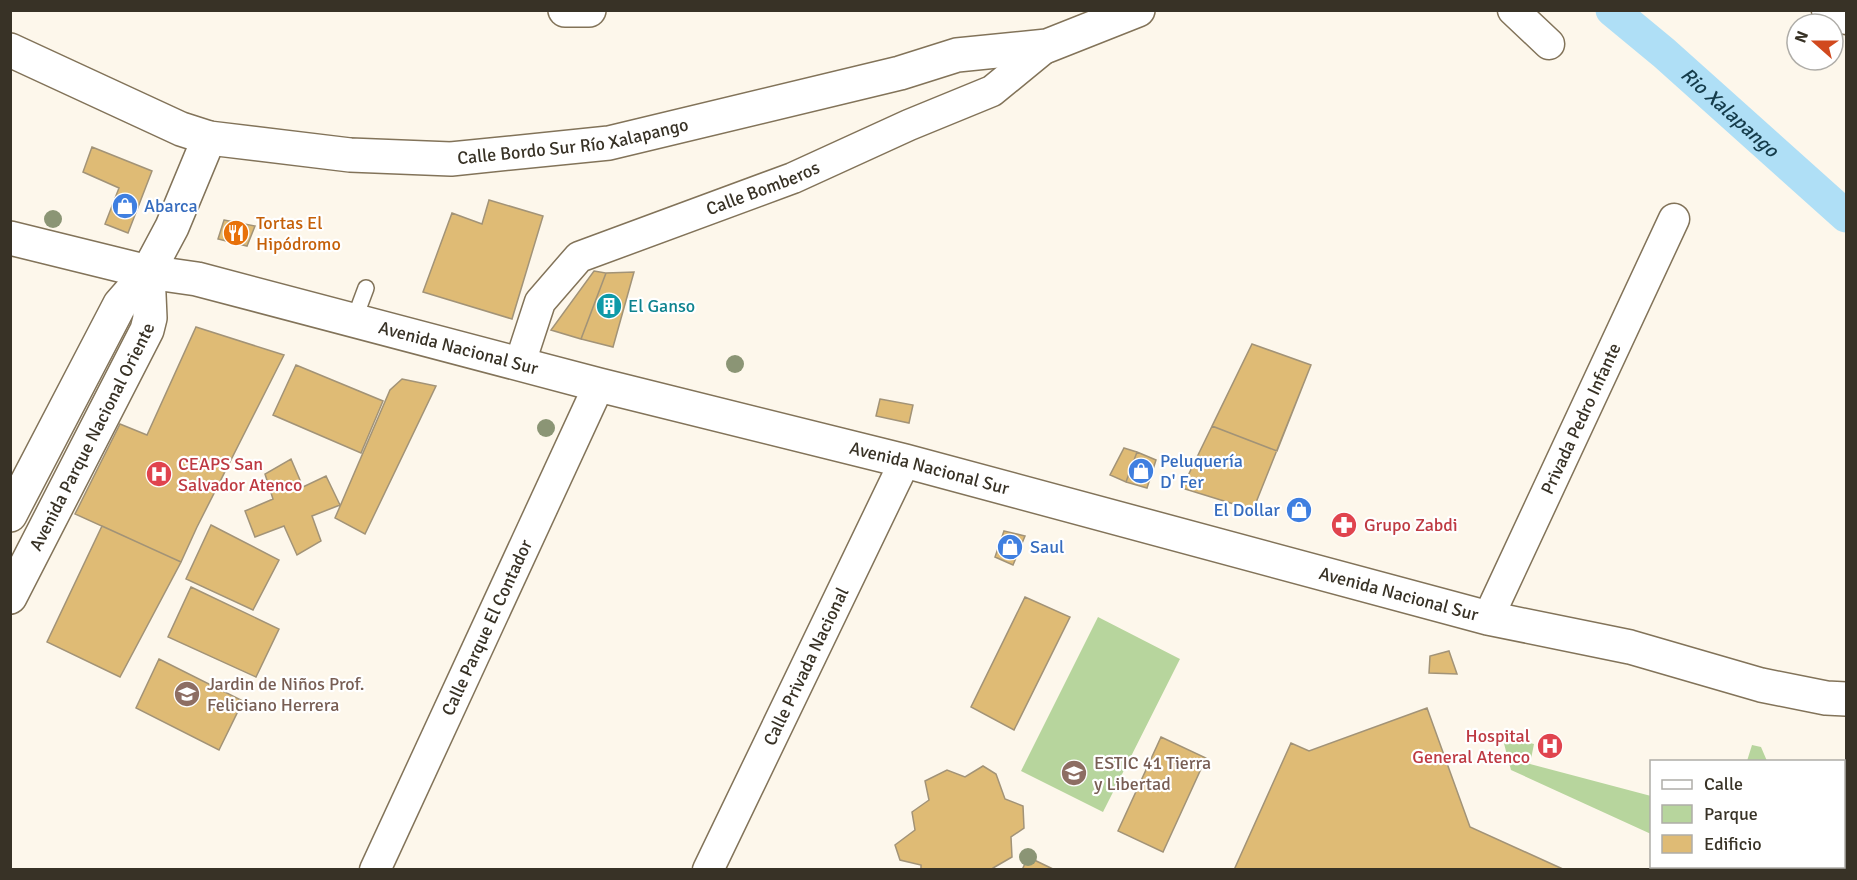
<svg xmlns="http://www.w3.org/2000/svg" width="1857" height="880" font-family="Signika,sans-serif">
<rect width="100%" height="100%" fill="#fdf7eb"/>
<path fill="#b7d59d" d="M1098,617L1180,659L1103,812L1021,771Z
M1502,736L1534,744L1530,764L1651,796V834L1511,770Z
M1752,745L1761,747L1767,761H1747Z"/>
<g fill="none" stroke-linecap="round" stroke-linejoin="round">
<path stroke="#afdff6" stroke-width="33" id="s1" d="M1612,10L1664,53L1846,216"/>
</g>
<path fill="#dfbb75" stroke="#a29377" stroke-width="1.5" d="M92,147L152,171L128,233L105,224L119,188L83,172Z
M489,200L543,216L512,319L423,292L452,213L482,224Z
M224,220L255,226L247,246L218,239Z
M594,271L606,273L581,339L551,330Z
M634,272L613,347L581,339L606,273Z
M196,327L284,355L197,527L181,562L75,514L120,424L147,435Z
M1252,344L1311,365L1253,510L1182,488Z
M1252,344L1311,365L1277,451L1212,426Z
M296,365L383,401L361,453L273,415Z
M402,379L436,386L365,534L335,518L390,390Z
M880,399L913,405L909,423L876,416Z
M1124,448L1137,452L1126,482L1110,475Z
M1137,452L1156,460L1147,488L1126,482Z
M291,459L303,487L326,476L340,505L312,516L321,541L297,555L284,526L255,537L245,511L273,499L265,474Z
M211,525L279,560L253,610L186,579Z
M102,526L181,562L120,677L47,642Z
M1004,531L1025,536L1013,565L995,557Z
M191,587L279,629L256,677L168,637Z
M1025,597L1070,617L1014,730L971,707Z
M1449,651L1457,674L1429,673L1430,656Z
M159,659L243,701L219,750L136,708Z
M1427,708L1470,827L1565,870H1234L1291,743L1309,751Z
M1161,737L1206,758L1163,852L1118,831Z
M983,766L996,774L1005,799L1023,806L1024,828L1011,837L1012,857L993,868V870H921V865L900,860L895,845L915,830L912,812L929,800L925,781L947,770L965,777Z
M1028,857L1055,870H1022Z"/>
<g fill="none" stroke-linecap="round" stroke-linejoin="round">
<g stroke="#827359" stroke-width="18">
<path id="service" d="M354,320L366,288"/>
</g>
<g stroke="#827359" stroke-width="33">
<g id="minor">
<path d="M1513,10L1549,44"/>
<path d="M1827,10L1846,19"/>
<path id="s2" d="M520,363L540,302L579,257L793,178L909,125L992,91L1047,46"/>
<path id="s3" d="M1488,618L1674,219"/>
<path d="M1844,827L1846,820"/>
<path id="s4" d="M375,870L599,385"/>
<path id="s5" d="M708,870L905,461"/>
<path d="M1826,870L1827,866"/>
</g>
</g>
<g stroke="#827359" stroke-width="36">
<g id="secondary">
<path id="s6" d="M10,50L181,129L209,138L350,155L451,159L609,143L900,73L957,55L1047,46L1138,10"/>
<path id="s7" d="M10,238L148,272L197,279L599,385L905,461L1488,618L1630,647L1761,685L1826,698L1846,699"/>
<path d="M10,515L120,304L148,272L172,227L209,138"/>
<path id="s8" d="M10,597L147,330L150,318L148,272"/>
</g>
</g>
<g stroke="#827359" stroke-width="36">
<path id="trunk" d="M565,10H589"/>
</g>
<use href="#service" stroke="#fff" stroke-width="15"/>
<use href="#minor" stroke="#fff" stroke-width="30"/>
<use href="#secondary" stroke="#fff" stroke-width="33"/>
<use href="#trunk" stroke="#fff" stroke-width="33"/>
</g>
<g fill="#8b9575">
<circle cx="53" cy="219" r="9"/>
<circle cx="735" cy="364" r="9"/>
<circle cx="546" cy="428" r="9"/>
<circle cx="1028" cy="857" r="9"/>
</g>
<defs>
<g id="shop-disc" transform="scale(1.35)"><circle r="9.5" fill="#3f7fe0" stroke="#fff"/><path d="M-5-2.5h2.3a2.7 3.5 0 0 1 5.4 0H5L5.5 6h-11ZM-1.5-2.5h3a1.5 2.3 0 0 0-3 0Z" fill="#fff"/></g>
<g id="restaurant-disc" transform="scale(1.35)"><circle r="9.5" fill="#e8710a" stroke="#fff"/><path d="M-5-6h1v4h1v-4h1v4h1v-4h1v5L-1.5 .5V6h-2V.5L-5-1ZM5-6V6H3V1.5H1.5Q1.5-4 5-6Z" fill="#fff"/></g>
<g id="building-disc" transform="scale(1.35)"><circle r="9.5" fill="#0f9aa8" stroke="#fff"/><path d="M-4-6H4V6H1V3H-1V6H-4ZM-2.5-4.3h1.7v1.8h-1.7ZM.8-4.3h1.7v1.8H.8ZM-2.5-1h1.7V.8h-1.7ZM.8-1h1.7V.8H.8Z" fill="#fff"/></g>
<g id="hospital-disc" transform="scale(1.35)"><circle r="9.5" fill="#e0444e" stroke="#fff"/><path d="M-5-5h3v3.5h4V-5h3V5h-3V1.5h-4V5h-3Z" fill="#fff"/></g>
<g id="pharmacy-disc" transform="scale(1.35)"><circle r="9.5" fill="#e0444e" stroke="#fff"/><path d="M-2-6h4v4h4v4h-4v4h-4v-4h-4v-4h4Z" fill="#fff"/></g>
<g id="school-disc" transform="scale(1.35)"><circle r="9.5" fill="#8d6e63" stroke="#fff"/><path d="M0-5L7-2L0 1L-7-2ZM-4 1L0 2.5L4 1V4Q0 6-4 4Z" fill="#fff"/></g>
</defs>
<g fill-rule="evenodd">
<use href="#shop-disc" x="125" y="206"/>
<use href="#restaurant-disc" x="236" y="233"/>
<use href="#building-disc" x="609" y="306"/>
<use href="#shop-disc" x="1141" y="471"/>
<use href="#hospital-disc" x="159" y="474"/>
<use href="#shop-disc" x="1299" y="510"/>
<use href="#pharmacy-disc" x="1344" y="525"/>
<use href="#shop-disc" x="1010" y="547"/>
<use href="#school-disc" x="187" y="694"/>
<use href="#hospital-disc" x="1550" y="746"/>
<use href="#school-disc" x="1074" y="773"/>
</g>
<g text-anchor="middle" stroke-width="4.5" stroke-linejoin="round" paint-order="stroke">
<g font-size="18" fill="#383226" stroke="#fff">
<text dy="6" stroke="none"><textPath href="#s6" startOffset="584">Calle Bordo Sur Río Xalapango</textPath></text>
<text dy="6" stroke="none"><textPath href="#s2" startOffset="320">Calle Bomberos</textPath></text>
<text dy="6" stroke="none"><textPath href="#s7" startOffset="462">Avenida Nacional Sur</textPath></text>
<text dy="6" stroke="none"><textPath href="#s3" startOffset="220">Privada Pedro Infante</textPath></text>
<text dy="6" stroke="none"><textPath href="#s8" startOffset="180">Avenida Parque Nacional Oriente</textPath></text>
<text dy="6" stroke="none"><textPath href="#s7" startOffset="948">Avenida Nacional Sur</textPath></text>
<text dy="6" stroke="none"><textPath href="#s7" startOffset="1434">Avenida Nacional Sur</textPath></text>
<text dy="6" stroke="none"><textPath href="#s4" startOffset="267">Calle Parque El Contador</textPath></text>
<text dy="6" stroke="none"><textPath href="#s5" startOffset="226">Calle Privada Nacional</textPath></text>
</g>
<g font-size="18" fill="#366cbe" stroke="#fff" text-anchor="start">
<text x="144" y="212">Abarca</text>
<text x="1160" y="467">Peluquería<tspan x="1160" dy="21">D' Fer</tspan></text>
<text x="1280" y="516" text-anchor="end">El Dollar</text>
<text x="1030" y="553">Saul</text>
</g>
<g font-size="18" fill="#c56008" stroke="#fff" text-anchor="start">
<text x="256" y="229">Tortas El<tspan x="256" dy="21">Hipódromo</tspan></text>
</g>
<g font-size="18" fill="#0d838f" stroke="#fff" text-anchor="start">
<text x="628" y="312">El Ganso</text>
</g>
<g font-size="18" fill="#be3a42" stroke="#fff" text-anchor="start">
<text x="178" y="470">CEAPS San<tspan x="178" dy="21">Salvador Atenco</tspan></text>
<text x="1364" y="531">Grupo Zabdi</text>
<text x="1530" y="742" text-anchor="end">Hospital<tspan x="1530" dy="21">General Atenco</tspan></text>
</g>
<g font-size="18" fill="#785e54" stroke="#fff" text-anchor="start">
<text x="207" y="690">Jardin de Niños Prof.<tspan x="207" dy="21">Feliciano Herrera</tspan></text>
<text x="1094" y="769">ESTIC 41 Tierra<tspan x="1094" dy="21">y Libertad</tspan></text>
</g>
<g font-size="20" font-style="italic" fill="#153c4b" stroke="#fff">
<text dy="7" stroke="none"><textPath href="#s1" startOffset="156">Rio Xalapango</textPath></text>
</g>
</g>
<rect width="1857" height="880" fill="none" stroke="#383226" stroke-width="24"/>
<rect x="1650" y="760" width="195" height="108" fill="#ffffff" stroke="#afada8" stroke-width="1.5"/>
<rect x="1662" y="780" width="30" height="9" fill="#ffffff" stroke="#afada8" stroke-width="1.5"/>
<text x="1704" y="790" font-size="18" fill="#383226">Calle</text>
<rect x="1662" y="805" width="30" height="18" fill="#b7d59d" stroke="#afada8" stroke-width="1.5"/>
<text x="1704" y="820" font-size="18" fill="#383226">Parque</text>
<rect x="1662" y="835" width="30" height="18" fill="#dfbb75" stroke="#afada8" stroke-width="1.5"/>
<text x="1704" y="850" font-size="18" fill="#383226">Edificio</text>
<g transform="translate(1815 42) rotate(291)"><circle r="28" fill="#ffffff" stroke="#afada8" stroke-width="1.5"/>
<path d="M0-4.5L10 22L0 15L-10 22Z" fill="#d1491e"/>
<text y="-9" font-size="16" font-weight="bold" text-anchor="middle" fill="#383226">N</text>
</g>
</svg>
